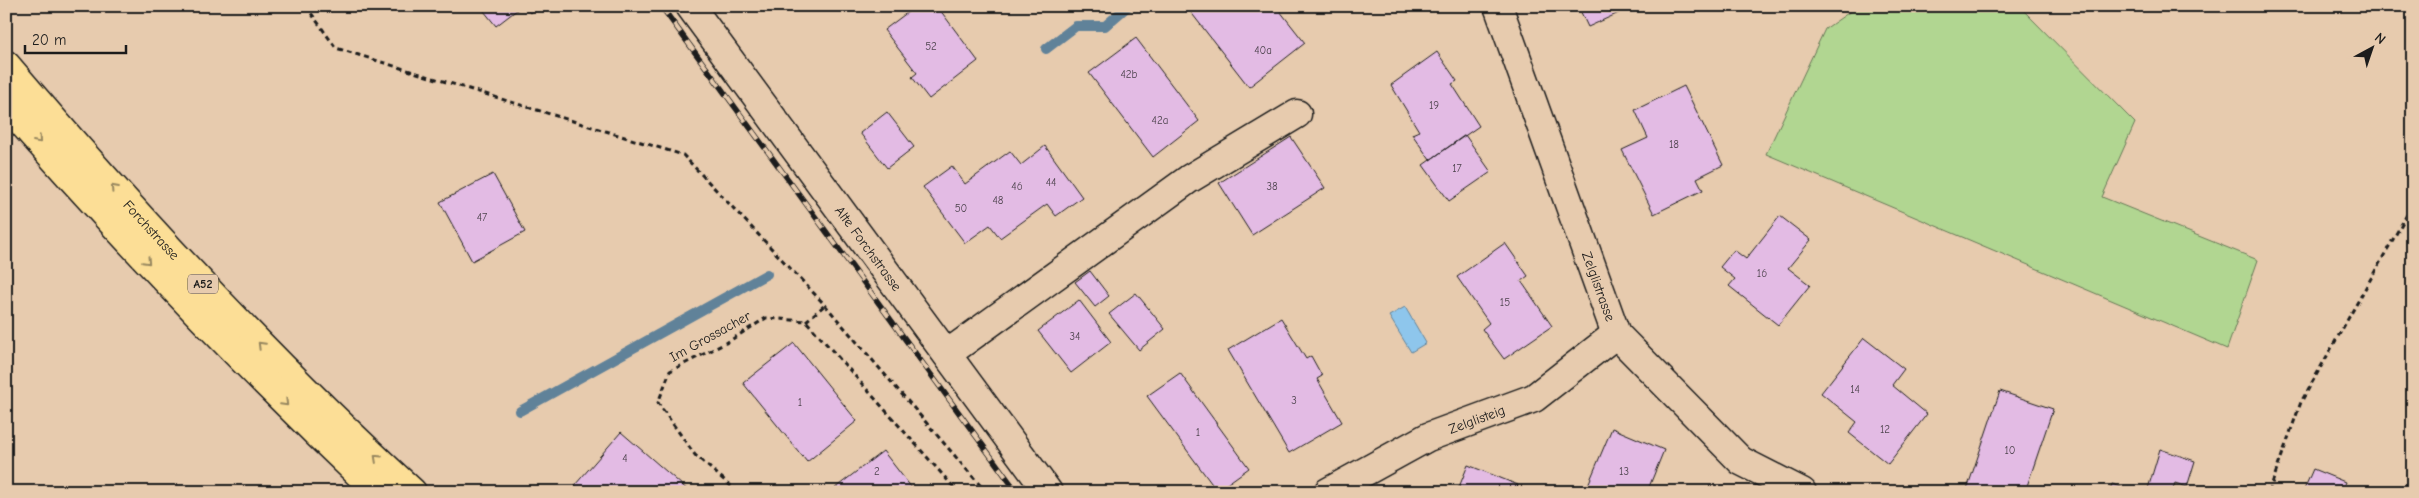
<svg xmlns="http://www.w3.org/2000/svg" width="2419" height="498" font-family="'Comic Neue',sans-serif">
<rect width="100%" height="100%" fill="#e7cbae"/>
<filter id="ink" filterUnits="userSpaceOnUse"><feTurbulence type="fractalNoise" baseFrequency=".02" numOctaves="2"/><feDisplacementMap in="SourceGraphic" scale="10" xChannelSelector="R" yChannelSelector="G"/><feConvolveMatrix kernelMatrix="1 2 1 2 8 2 1 2 1" color-interpolation-filters="sRGB"/></filter>
<g filter="url(#ink)">
<path fill="#b1d691" stroke="#667956" d="M1858,6H2019L2135,123L2102,197L2258,260L2227,349L1766,154L1825,29Z"/>
<path fill="#8ec6ec" stroke="#608299" d="M1405,307L1426,343L1411,352L1389,316Z"/>
<g fill="none" stroke-linecap="round" stroke-linejoin="round">
<path stroke="#608299" stroke-width="10" d="M1046,49L1076,26H1105L1128,6
M520,411L767,274"/>
</g>
<path fill="#e3bbe4" stroke="#1c1c1c" d="M480,6H522L496,26Z
M524,6H538L530,13Z
M916,6H937L978,61L929,99L912,77L917,73L884,30Z
M1186,6H1276L1305,43L1249,87Z
M1578,6H1634L1588,27Z
M1136,38L1199,121L1153,157L1089,73Z
M1437,52L1457,81L1452,84L1479,126L1430,160L1412,134L1419,131L1391,85Z
M1684,86L1723,165L1697,178L1703,190L1654,214L1622,150L1648,138L1635,110Z
M887,112L914,147L887,168L860,133Z
M1465,135L1491,172L1449,201L1423,165Z
M1291,137L1325,188L1252,235L1219,183Z
M1045,146L1082,197L1056,216L1047,204L1000,238L990,225L965,243L923,187L952,166L965,184L1010,151L1021,165Z
M493,174L525,232L472,261L440,202Z
M1780,216L1811,240L1788,268L1810,285L1778,325L1729,286L1735,279L1720,267L1734,250L1746,259Z
M1505,243L1528,276L1521,281L1552,326L1504,359L1482,329L1489,323L1457,277Z
M1090,271L1109,296L1095,307L1075,282Z
M1136,293L1165,329L1139,350L1109,314Z
M1079,300L1111,342L1071,373L1038,331Z
M1281,318L1306,359L1311,356L1322,376L1317,379L1342,422L1289,453L1228,350Z
M1864,338L1904,369L1892,385L1927,414L1888,464L1849,433L1857,422L1821,393Z
M794,343L857,421L807,462L743,383Z
M1180,373L1249,468L1217,491L1147,396Z
M2000,391L2053,409L2025,492H1966Z
M1612,428L1664,450L1647,492H1585Z
M621,432L690,492H583L575,485Z
M2160,449L2195,461L2187,487L2175,483L2172,492H2147Z
M883,451L915,492H830Z
M1468,465L1518,485L1515,492H1457Z
M2313,469L2345,482L2341,492H2303Z
M2112,484L2137,492H2109Z"/>
<g fill="none" stroke-linecap="round" stroke-linejoin="round">
<g stroke="#1c1c1c" stroke-width="31">
<g id="minor">
<path id="s1" d="M690,6L1048,492"/>
<path id="s2" d="M1498,6L1616,334L1741,461L1802,492"/>
<path d="M947,354L1189,179L1297,114"/>
<path id="s3" d="M1328,492L1428,437L1534,398L1616,334"/>
</g>
</g>
<g stroke="#1c1c1c" stroke-width="31">
<g id="highway">
<path id="s4" d="M6,65C134,215 267,359 412,492"/>
<path d="M6,104C124,239 247,368 378,492"/>
</g>
</g>
<path stroke="#1c1c1c" stroke-width="3" stroke-dasharray="5 4" stroke-linecap="butt" d="M306,6L336,48L683,155L825,305L986,492
M806,321L825,305
M738,492L695,455L658,403L670,371L726,343L766,318L806,321L958,492
M2269,492L2301,402L2413,204"/>
<use href="#minor" stroke="#e7cbae" stroke-width="28"/>
<use href="#highway" stroke="#fcde96" stroke-width="28"/>
<g stroke="#1c1c1c" stroke-width="5.5">
<path id="rail" d="M661,6L1017,492"/>
</g>
<use href="#rail" stroke="#e7cbae" stroke-width="4" stroke-dasharray="11" stroke-linecap="butt"/>
</g>
<defs><path id="oneway-chevron" d="M-2-3.5L2.5 0L-2 3.5" fill="none" stroke-width="1.6" stroke-linecap="round" stroke-linejoin="round" transform="scale(1.25)"/></defs>
<g stroke="#97875f">
<use href="#oneway-chevron" transform="translate(38 140) rotate(49)"/>
<use href="#oneway-chevron" transform="translate(114 188) rotate(-132)"/>
<use href="#oneway-chevron" transform="translate(147 261) rotate(47)"/>
<use href="#oneway-chevron" transform="translate(261 345) rotate(-135)"/>
<use href="#oneway-chevron" transform="translate(285 403) rotate(45)"/>
<use href="#oneway-chevron" transform="translate(377 458) rotate(-137)"/>
</g>
</g>
<g text-anchor="middle" stroke-width="4.5" stroke-linejoin="round" paint-order="stroke">
<g font-size="11" fill="#4e444e">
<text x="931" y="50">52</text>
<text x="1263" y="54">40a</text>
<text x="1129" y="78">42b</text>
<text x="1434" y="109">19</text>
<text x="1160" y="124">42a</text>
<text x="1674" y="148">18</text>
<text x="1457" y="172">17</text>
<text x="1051" y="186">44</text>
<text x="1017" y="190">46</text>
<text x="1272" y="190">38</text>
<text x="998" y="204">48</text>
<text x="961" y="212">50</text>
<text x="482" y="221">47</text>
<text x="1762" y="277">16</text>
<text x="1505" y="306">15</text>
<text x="1075" y="340">34</text>
<text x="1855" y="393">14</text>
<text x="1294" y="404">3</text>
<text x="800" y="406">1</text>
<text x="1885" y="433">12</text>
<text x="1198" y="436">1</text>
<text x="2010" y="454">10</text>
<text x="625" y="462">4</text>
<text x="877" y="475">2</text>
<text x="1624" y="475">13</text>
</g>
<rect fill="#e7cbae" stroke="#595048" stroke-width="1" x="188" y="274.5" width="30" height="19" rx="4"/>
<g font-size="12" font-weight="bold" fill="#1c1c1c">
<text x="203" y="288">A52</text>
</g>
<g font-size="14" fill="#1c1c1c" stroke="#e7cbae">
<text dy="5" stroke="none"><textPath href="#s4" startOffset="220">Forchstrasse</textPath></text>
<text dy="5" stroke="none"><textPath href="#s1" startOffset="301">Alte Forchstrasse</textPath></text>
<text dy="5" stroke="none"><textPath href="#s2" startOffset="298">Zelglistrasse</textPath></text>
<text transform="translate(710 336) rotate(-29)" y="5">Im Grossacher</text>
<text dy="5" stroke="none"><textPath href="#s3" startOffset="166">Zelglisteig</textPath></text>
</g>
</g>
<rect width="2419" height="498" fill="none" stroke="#e7cbae" stroke-width="25"/>
<rect x="12" y="12" width="2394" height="473" fill="none" stroke="#1c1c1c" stroke-width="2" filter="url(#ink)"/>
<g transform="translate(2372 48) rotate(40)" stroke="#e7cbae" stroke-width="4" paint-order="stroke">
<path d="M0-4L9 19L0 12L-9 19Z" fill="#1c1c1c"/>
<text y="-8" font-size="14" font-weight="bold" text-anchor="middle" fill="#1c1c1c">N</text>
</g>
<path d="M25 45v8h101v-8" fill="none" stroke="#1c1c1c" stroke-width="2.5"/>
<text x="32" y="45" font-size="15" fill="#1c1c1c" stroke="#e7cbae" stroke-width="4" paint-order="stroke">20 m</text>
</svg>
